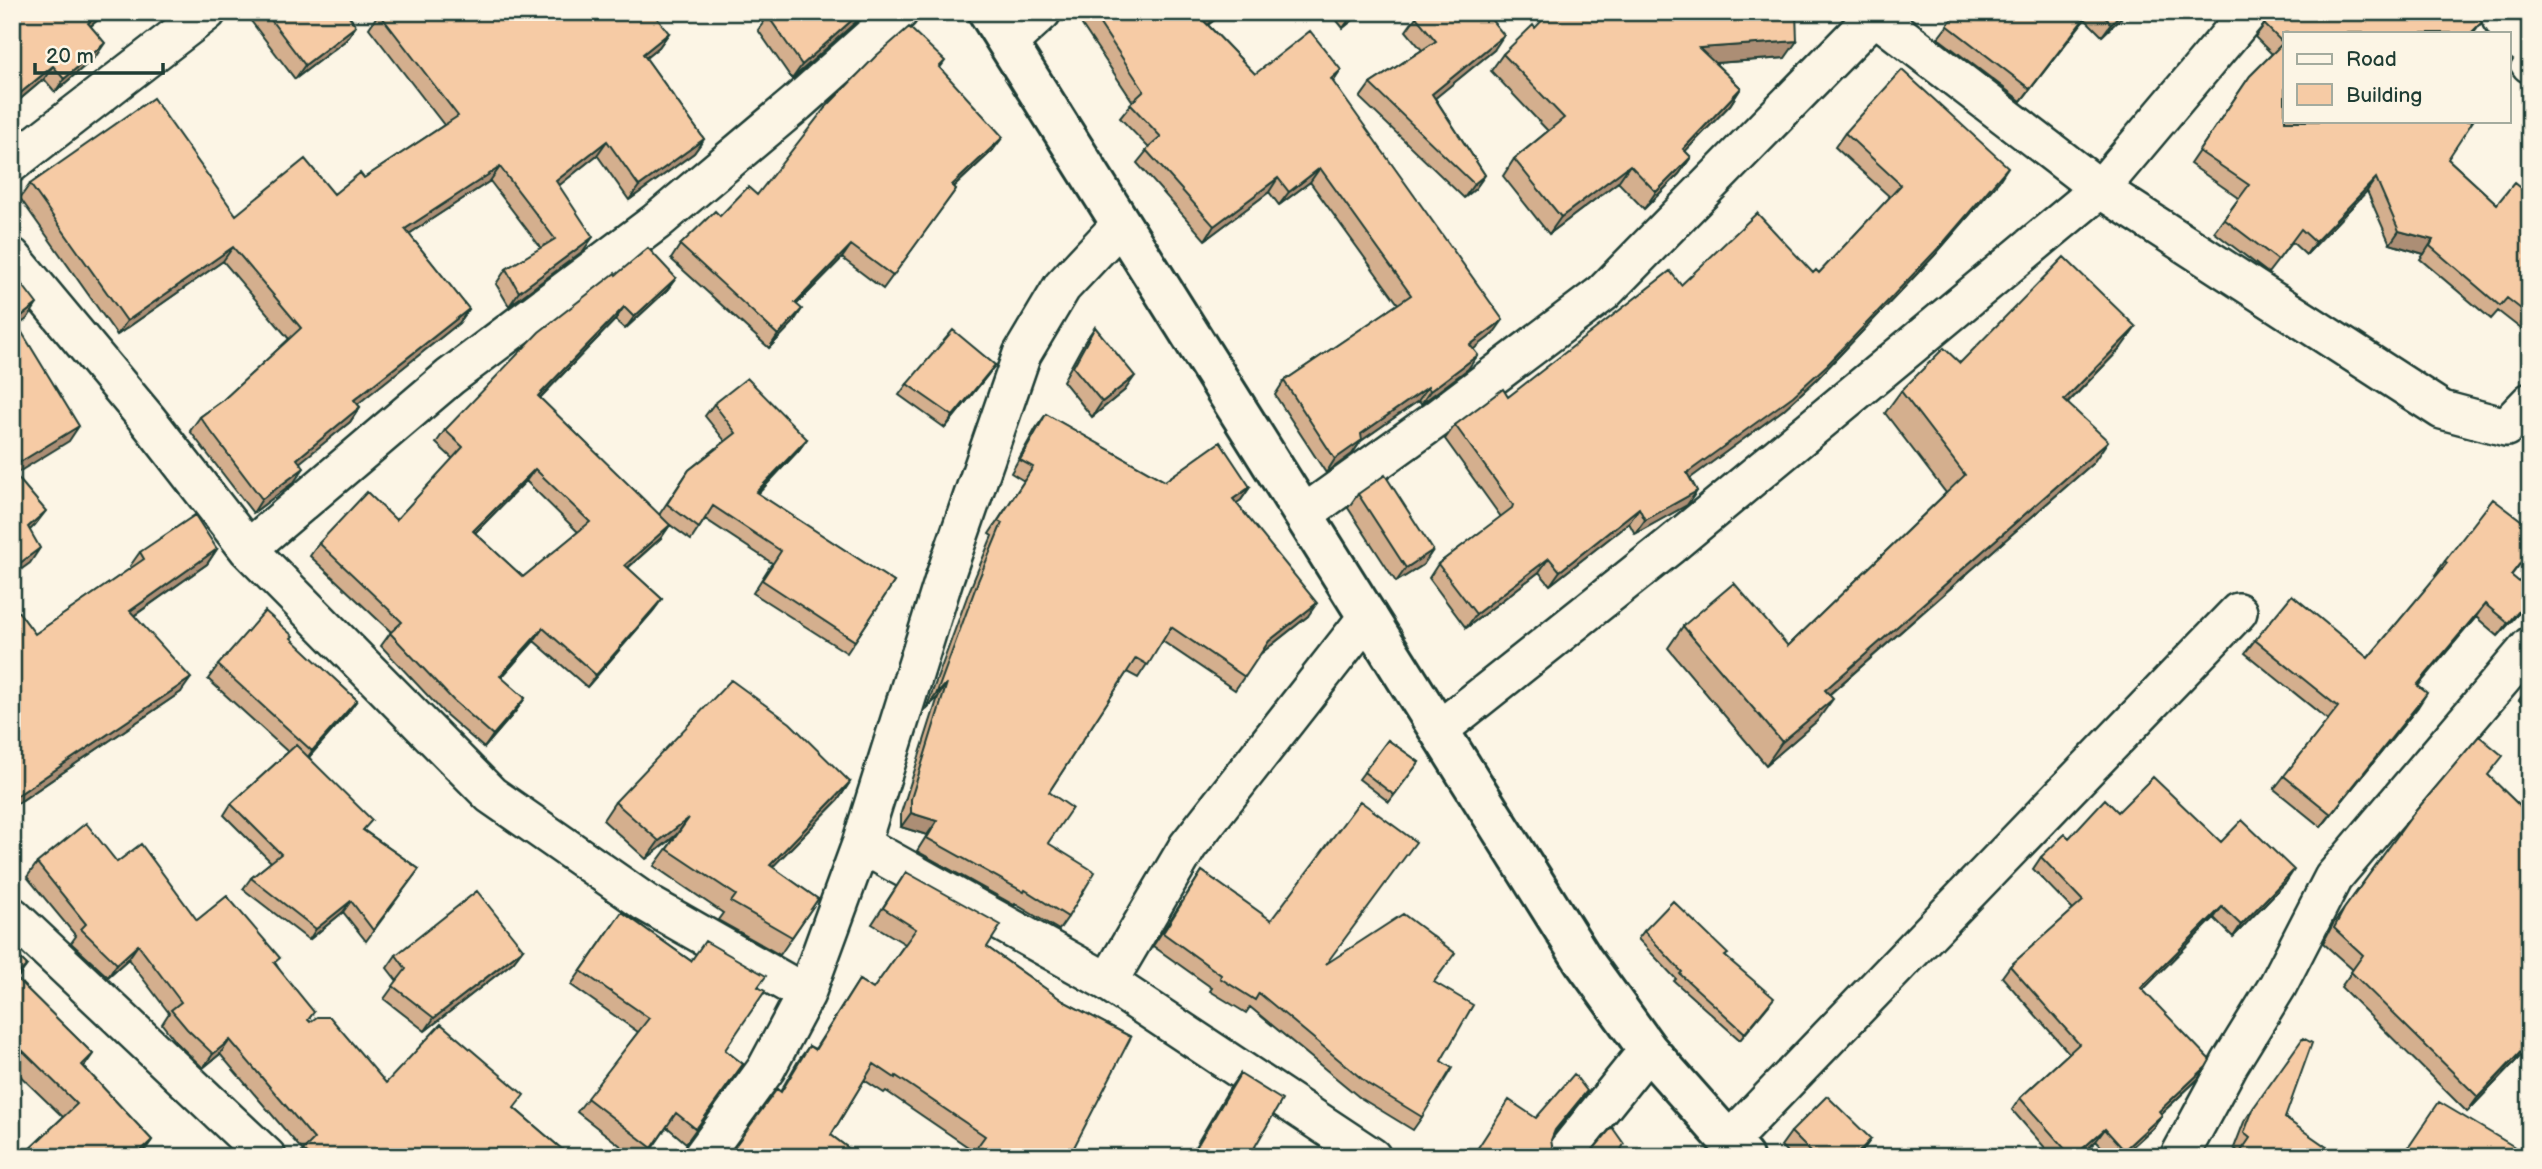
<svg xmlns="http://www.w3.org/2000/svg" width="2542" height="1169" font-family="'Balsamiq Sans',sans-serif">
<rect width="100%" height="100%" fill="#fcf5e5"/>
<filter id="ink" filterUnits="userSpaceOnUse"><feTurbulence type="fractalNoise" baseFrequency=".0143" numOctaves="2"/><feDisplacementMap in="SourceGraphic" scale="14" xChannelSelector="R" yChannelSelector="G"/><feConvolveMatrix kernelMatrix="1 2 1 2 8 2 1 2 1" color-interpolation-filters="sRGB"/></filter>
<g filter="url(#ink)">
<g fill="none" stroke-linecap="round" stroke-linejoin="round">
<g stroke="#1f3d34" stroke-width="42">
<path id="minor" d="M1870,12L2100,189L2442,410L2506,427L2530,402
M2498,12L2530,64
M1008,43L1042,12
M12,163L207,12
M12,257L147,419L248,549L491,795L646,903L806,994
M1304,514L1435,420L1603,293L1878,12
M248,549L450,377L656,222L797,103L899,12
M1439,730L1670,546L2100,189L2249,12
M861,844L1108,982L1372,1157
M12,916L267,1157
M1108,982L1188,846L1368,616
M1729,1141L2238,612
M702,1157L766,1069L806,994L861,844L944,579L1022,354L1062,287L1121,224
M1562,1157L1648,1050
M2179,1157L2230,1063L2278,985L2333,878L2530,646"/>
</g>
<g stroke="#1f3d34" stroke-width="44">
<path id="tertiary" d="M988,12L1583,960L1648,1050L1743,1157"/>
</g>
<use href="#minor" stroke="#fcf5e5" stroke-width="37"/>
<use href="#tertiary" stroke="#fcf5e5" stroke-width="38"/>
</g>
<path fill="#d4af8e" stroke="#1f3d34" stroke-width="2" fill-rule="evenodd" d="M12,12L101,17L91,26L96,56L55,92L44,79L12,106Z
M257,12H346L356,26L346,40L295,79L251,21Z
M755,12H867L792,79L758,30L763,23Z
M1091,12H1225L1208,25L1255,74L1341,70L1333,82L1493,334L1473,349L1468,369L1421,404L1418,401L1361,441L1352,454L1326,473L1275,395L1284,381L1398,304L1310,182L1279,205L1269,192L1205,240L1137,163L1149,148L1120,118L1133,102L1082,25Z
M1330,12H1363L1343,28Z
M1958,12H2127L2102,36L2085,19L2021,101L1938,38Z
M2269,12H2471L2482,22L2474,33H2285L2448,159L2497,204L2530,196V336L2498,311L2491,319L2420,259L2424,254L2390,244L2367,191L2306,255L2292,242L2268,273L2214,232L2239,198L2190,164L2250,76L2272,54L2255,37L2268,20L2269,16Z
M379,13L669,33L659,47L646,58L704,139L694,153L629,200L597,155L558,186L583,251L509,306L496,284L506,269L541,248L490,181L409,234L469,309L459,323L357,404L360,407L350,422L299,462L294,482L253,513L190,431L200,417L222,401L289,339L223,261L117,335L20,198L30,184L236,215L334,194L364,178L444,125L369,28Z
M1416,17L1494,50L1435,98L1485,175L1475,189L1464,198L1360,98L1370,84L1422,50L1406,31Z
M1535,28L1785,58L1715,63L1741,88L1730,105L1685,151L1691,157L1679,174L1644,209L1618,182L1549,234L1503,176L1514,159L1548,131L1491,71L1503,54Z
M945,61L940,68L993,150L954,187L956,189L883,289L842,258L797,304L793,323L769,348L671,259L680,245L720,216L757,195Z
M1845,133L1999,181L1934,256L1817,379L1783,410L1690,478L1697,491L1687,505L1635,534L1629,523L1550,585L1539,572L1466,628L1429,578L1438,564L1501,517L1445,439L1455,425L1508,397L1681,285L1819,273L1890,197L1835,147Z
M616,275L676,278L667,290L625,329L615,320L540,398L659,515L689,470L725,441L705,416L714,404L807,439L798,451L758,494L894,582L847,653L753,593L772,563L705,519L691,540L670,525L661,538L628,568L662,599L653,611L587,687L534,641L501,678L525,698L516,711L484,748L444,713L381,646L391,632L310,556L319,543L396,520L453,459L436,443L445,430ZM526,481L578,532L523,577L475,533Z
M1095,327L1125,390L1092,417L1063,381L1085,341Z
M2120,349L2068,403L2093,463L1829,695L1817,721L1766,765L1668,648L1683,626L1788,646L1946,493L1885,413L1901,391L1960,363Z
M995,365L987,376L945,428L899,395L907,384Z
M1046,414L1165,481L1250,487L1241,500L1236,503L1308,616L1260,654L1235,690L1162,641L1138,678L1127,672L1049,792L1048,843L1068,917L1059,930L1015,904L1014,905L917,851L927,835L901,827V813L938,697L926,709L968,594L992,536L989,534L1024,481L1011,473L1036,428Z
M1358,494L1433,550L1423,565L1396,582L1348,508Z
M217,549L207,564L134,616L181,692L12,807V603L35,634L131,568L130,566L140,552Z
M2530,551L2511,576L2524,607L2498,636L2476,617L2418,685V707L2321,827L2274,789L2328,720L2245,653L2255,640L2368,658L2437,576L2435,575L2445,561Z
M291,639L357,700L347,714L309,757L365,831L419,869L366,941L343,912L309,940L243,889L251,878L271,862L224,815L231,804L288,752L208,679L218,665Z
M2530,685V710L2519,700Z
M1388,740L1419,762L1389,802L1359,779Z
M2489,776L2530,816V1046L2467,1112L2341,987L2353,970L2323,943L2333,924L2414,813Z
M850,782L838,800L772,867L818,899L780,955L718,920L723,913L654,866L676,836L646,859L603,820L615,802Z
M2118,812L2221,842L2286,882L2233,937L2214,918L2142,990L2206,1067L2198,1079L2161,1114L2154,1127L2121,1157H2111L2096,1141L2078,1157H2053L2012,1110L2020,1098L2069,1053L2002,977L2010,966L2073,910L2033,869L2041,857L2069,838Z
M117,862L197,920L276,964L308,1020L386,1083L514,1108L571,1157H298L303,1151L220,1054L203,1068L177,1043L162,1024L169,1013L128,959L108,977L71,943L76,936L27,877L37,863Z
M1202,871L1327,964L1434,982L1441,1061L1422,1117L1413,1130L1359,1097L1250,1007L1246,1013L1210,991L1212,988L1153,946Z
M906,872L987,947L1063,1001L1131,1037L974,1151L886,1091L884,1093L864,1080L831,1135L860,1157H728L777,1089L780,1092L798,1061L809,1046L815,1049L859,980L873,989L905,944L872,924Z
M622,912L691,961L758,987L725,1050L743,1064L686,1143L667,1127L646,1157H635L577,1112L638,1032L571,985Z
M1644,931L1726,957L1769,1005L1740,1040L1674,981L1676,979L1638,939Z
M523,949L513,962L425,1031L384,999L397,981L387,968L396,955Z
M12,950L27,965L17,979L93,1054L84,1067L152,1140L140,1157H21L63,1117L12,1068Z
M1240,1074L1249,1157H1189L1229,1089Z
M2254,1107L2285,1118L2240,1153L2234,1148L2244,1122Z
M1791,1132L1871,1139L1858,1157H1792L1781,1146Z"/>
<path fill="#ac8e74" stroke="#1f3d34" stroke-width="2" d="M101,12H104L101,17L79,36L88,23Z
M861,12H867L792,79L802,65Z
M1216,12H1225L1194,35L1204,21Z
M1355,12H1363L1343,28L1353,14Z
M2090,12L2085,19L2021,101L2030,89Z
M2122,12H2127L2102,36L2111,24Z
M356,26L346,40L295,79L305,65Z
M669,33L659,47L633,68L643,54Z
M1504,35L1494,50L1422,109L1432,94Z
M1797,41L1785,58L1687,65L1699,48Z
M105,43L96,56L55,92L64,79Z
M53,66L44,79L12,106V100Z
M1341,70L1332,84L1331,79Z
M1741,88L1730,105L1671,166L1683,149Z
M1003,137L993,150L942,198L952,185Z
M704,139L694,153L629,200L639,186Z
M607,141L597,155L546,196L556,181Z
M1691,157L1679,174L1644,209L1656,192Z
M1630,165L1618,182L1549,234L1561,217Z
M500,167L490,181L395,243L405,229Z
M2008,167L1999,181L1934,256L1817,379L1783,410L1677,488L1687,473Z
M1320,168L1310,182L1279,205L1289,192Z
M1485,175L1475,189L1464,198L1474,184Z
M1278,178L1269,192L1205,240L1214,226Z
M2376,178L2367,191L2306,255L2315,242Z
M2399,231L2433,240L2424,254L2390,244Z
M593,237L583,251L509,306L519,292Z
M851,245L842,258L785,316L795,303Z
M233,247L223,261L117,335L127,321Z
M676,278L667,290L625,329L634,317Z
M37,304L27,319L12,330L15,321Z
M624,307L615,320L529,409L538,396Z
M469,309L459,323L344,415L354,400Z
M802,309L793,323L769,348L778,335Z
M1503,320L1493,334L1461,359L1470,345Z
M2136,327L2120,349L2049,422L2064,400Z
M1478,355L1468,369L1421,404L1430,391Z
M995,365L987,376L945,428L953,416Z
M1135,376L1125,390L1092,417L1102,402Z
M1428,387L1418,401L1361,441L1352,454L1326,473L1335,459L1361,434Z
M360,407L350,422L287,473L297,459Z
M79,426L69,441L12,476V467Z
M807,439L798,451L747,504L756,492Z
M2108,441L2093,463L1809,712L1825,690Z
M304,468L294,482L253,513L262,499Z
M535,469L526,481L464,544L473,531Z
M1250,487L1241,500L1223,513L1233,499Z
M1697,491L1687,505L1635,534L1645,520Z
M1639,508L1629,523L1550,585L1560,571Z
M46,511L35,525L18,542L28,527Z
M670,525L661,538L616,578L625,565Z
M40,548L30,563L12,576V569Z
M217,549L207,564L119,626L130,611Z
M1433,550L1423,565L1396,582L1406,568Z
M1549,558L1539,572L1466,628L1476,614Z
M2530,597L2524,607L2498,636L2508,623Z
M662,599L653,611L587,687L596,675Z
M1317,603L1308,616L1259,655L1269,641Z
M2485,604L2476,617L2408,698L2417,685Z
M543,628L534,641L491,689L500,676Z
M191,678L181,692L12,807V799Z
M947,683L938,697L926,709L936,695Z
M2427,693L2418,707L2321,827L2331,814Z
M525,698L516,711L484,748L493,735Z
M1833,699L1817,721L1766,765L1782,742Z
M357,700L347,714L302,765L312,751Z
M850,782L838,800L757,883L770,865Z
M911,813L937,821L927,835L901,827Z
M689,818L676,835L646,859L659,841Z
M2294,870L2286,882L2233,937L2241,925Z
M351,901L343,912L309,940L316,929Z
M2222,907L2214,918L2133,1000L2141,988Z
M138,945L128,959L108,977L117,964Z
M523,949L513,962L425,1031L434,1018Z
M27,965L15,981L12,980Z
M230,1040L220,1054L203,1068L213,1054Z
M2530,1042V1046L2467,1112L2478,1097Z
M23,1051L12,1066V1061Z
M2206,1067L2198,1079L2151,1123L2159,1111Z
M1587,1091L1577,1105L1545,1144L1555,1130Z
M2162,1115L2154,1127L2121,1157H2119L2124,1150Z
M2105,1129L2096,1141L2078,1157H2073Z
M1871,1139L1858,1157H1854Z
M152,1140L140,1157H134Z"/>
<path fill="#f6cba5" stroke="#1f3d34" stroke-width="2" fill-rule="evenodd" d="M12,12H101L88,23L105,43L64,79L53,66L12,100Z
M265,12H346L356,26L305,65Z
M380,12H652L669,33L643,54L704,139L639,186L607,141L556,181L593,237L519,292L506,269L555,239L500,167L405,229L469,309L354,400L360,407L297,459L304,468L262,499L200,417L222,401L301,328L233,247L127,321L30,184L153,98L236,215L305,159L334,194L360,173L364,178L458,116L379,13Z
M772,12H861L802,65L768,16Z
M1092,12H1216L1204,21L1255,74L1310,31L1341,70L1331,79L1503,320L1470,345L1478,355L1430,391L1428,387L1361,434L1362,440L1335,459L1284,381L1411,295L1320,168L1289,192L1278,178L1214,226L1146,150L1161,137L1130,104L1144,91Z
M1422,12H1485L1504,35L1432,94L1485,175L1474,184L1370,84L1436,41L1416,17Z
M1550,12H1796L1797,41L1699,48L1741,88L1683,149L1691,157L1656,192L1630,165L1561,217L1514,159L1564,118L1503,54L1533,25L1535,28Z
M1958,12H2089L2030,89L1947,25Z
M2100,12H2122L2111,24Z
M2274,12H2471L2482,22L2472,32L2473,33H2285V121H2473L2448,159L2497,204L2514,183L2530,196V316L2507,298L2500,306L2430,246L2433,240L2399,231L2376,178L2315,242L2301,229L2278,260L2224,219L2249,185L2199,151L2250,76L2283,43L2264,24Z
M909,27L945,61L939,67L1003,137L952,185L956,189L893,276L851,245L795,303L802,309L778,335L680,245L715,211L720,216L748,187L757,195L825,108L876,56Z
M2509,57L2513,60L2509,67Z
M1902,70L2008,167L1944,242L1827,365L1793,396L1687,473L1697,491L1645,520L1639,508L1560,571L1549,558L1476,614L1438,564L1512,508L1513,505L1455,425L1503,389L1508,397L1670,271L1681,285L1757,213L1813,273L1816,270L1819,273L1901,185L1845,133Z
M648,248L676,278L634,317L624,307L538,396L670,525L625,565L662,599L596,675L543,628L500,676L525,698L493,735L453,700L390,633L402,622L319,543L367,492L396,520L463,447L445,430L539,332L615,273L616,275ZM535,469L590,522L523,577L473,531Z
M2064,257L2136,327L2064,400L2108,441L1825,690L1833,699L1782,742L1683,626L1734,583L1788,646L1965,475L1901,391L1944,348L1960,363Z
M12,271L37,304L15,321L79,426L12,467Z
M1095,327L1135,376L1102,402L1073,367Z
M953,330L995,365L953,416L907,384Z
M747,378L807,439L756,492L894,582L855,641L762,580L781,551L713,506L699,528L667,504L689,470L736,433L714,404Z
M1046,414L1166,482L1165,481L1220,442L1250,487L1233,499L1317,603L1269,641L1245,677L1171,627L1148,665L1136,658L1049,792L1072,808L1048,843L1095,872L1068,917L1025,890L1024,892L927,838L937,821L911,813V799L947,683L936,695L978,581L1002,523L998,521L1033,467L1020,460Z
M12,471L46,511L28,527L40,548L12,569Z
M1385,475L1433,550L1406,568L1358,494Z
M2493,499L2530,527V550L2511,575L2530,591V597L2508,623L2485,604L2417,685L2427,693L2331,814L2284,776L2338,707L2255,640L2292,595L2368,658L2447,563L2445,561Z
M195,515L217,549L130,611L191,678L12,799V603L35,634L144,559L140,552Z
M265,611L293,636L291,638L357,700L312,751L218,665Z
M731,680L790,723L850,782L770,865L818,899L792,937L731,902L736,895L667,849L689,818L659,841L615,802Z
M2479,736L2503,756L2488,775L2530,816V1042L2478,1097L2351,972L2363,955L2334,928L2344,909L2414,813Z
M1388,740L1419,762L1394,795L1364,772Z
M296,745L372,820L363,830L419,869L373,930L351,901L316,929L251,878L281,854L231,804Z
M2153,777L2221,842L2242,820L2294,870L2241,925L2222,907L2141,988L2210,1060L2206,1067L2159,1111L2162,1115L2124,1150L2105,1129L2073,1157H2072L2020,1098L2079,1044L2010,966L2083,901L2041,857L2065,834L2069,838L2105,799L2118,812Z
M1360,801L1416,842L1326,964L1403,914L1455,953L1434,982L1473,1005L1441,1061L1452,1068L1422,1117L1368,1084L1259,993L1255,1000L1220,978L1221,975L1163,933L1202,871L1271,920Z
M86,823L117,862L141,844L197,920L227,896L280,958L274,963L314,1012L308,1020L310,1022L317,1017H330L386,1083L441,1024L524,1095L514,1108L571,1157H311L303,1150L314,1139L230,1040L213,1054L187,1029L171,1010L181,1002L138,945L117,964L81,929L86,924L37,863Z
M906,872L1001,925L987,947L1063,1001L1131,1037L1069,1157H970L985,1136L896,1076L895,1078L874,1064L831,1135L860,1157H735L730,1153L777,1089L781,1092L809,1046L815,1050L859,980L873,989L916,929L883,908Z
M477,891L523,949L434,1018L393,986L406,969L396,955Z
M1673,901L1728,954L1725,956L1774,998L1745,1033L1680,974L1682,972L1644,931Z
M622,912L691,961L705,941L766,976L758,987L765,991L725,1050L743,1064L696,1129L676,1113L652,1148L587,1098L649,1018L581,971Z
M12,950L27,965L15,977L93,1054L82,1065L152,1140L134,1157H21L77,1104L23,1051L12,1061Z
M2303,1038L2312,1043L2285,1118L2341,1157H2237L2250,1138L2244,1133L2254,1107Z
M1240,1074L1282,1100L1249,1157H1204L1208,1152L1197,1146Z
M1574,1074L1587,1091L1555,1130L1551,1140L1553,1151L1557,1157H1472L1509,1100L1536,1118Z
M1827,1096L1871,1139L1854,1157H1816L1791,1132Z
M2439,1102L2530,1156V1157H2402Z
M1612,1127L1624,1144L1617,1157H1587Z"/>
</g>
<rect width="2542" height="1169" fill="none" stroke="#fcf5e5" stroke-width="42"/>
<rect x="21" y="21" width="2500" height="1127" fill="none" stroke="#1f3d34" stroke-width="2.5" filter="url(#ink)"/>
<rect x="2283" y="32" width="228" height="91" fill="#fcf5e5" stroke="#a4ab9e" stroke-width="2"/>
<rect x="2297" y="54" width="35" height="10" fill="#fcf5e5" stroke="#a4ab9e" stroke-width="2"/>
<text x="2346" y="66" font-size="21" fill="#1f3d34">Road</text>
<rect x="2297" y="84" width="35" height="21" fill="#f6cba5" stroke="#a4ab9e" stroke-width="2"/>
<text x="2346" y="102" font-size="21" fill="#1f3d34">Building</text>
<path d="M35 63v10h128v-10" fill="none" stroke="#1f3d34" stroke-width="3.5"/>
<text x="46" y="63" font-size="21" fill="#1f3d34" stroke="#fcf5e5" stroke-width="5" paint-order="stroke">20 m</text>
</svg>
